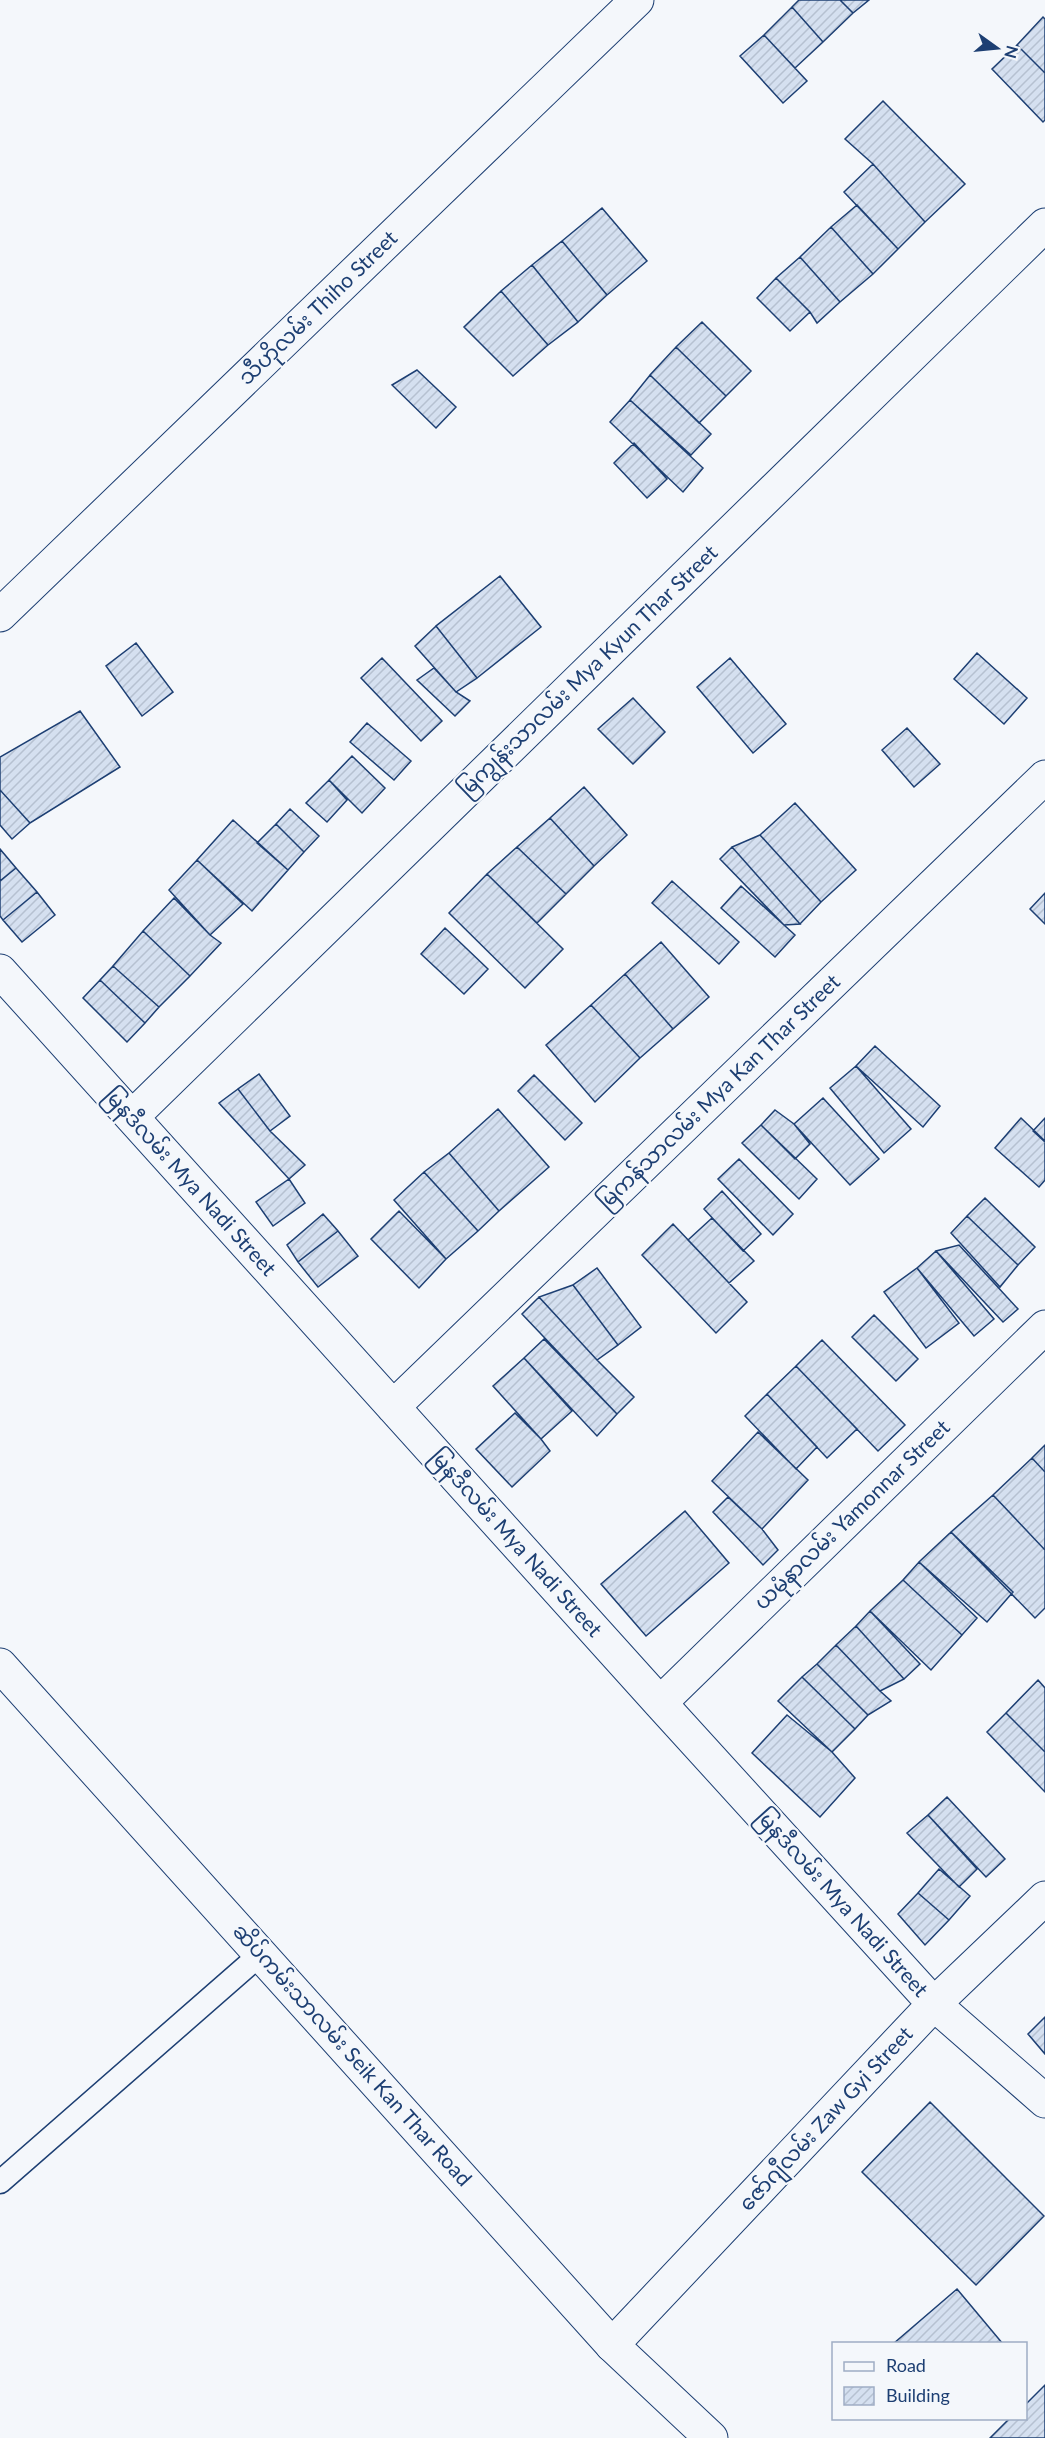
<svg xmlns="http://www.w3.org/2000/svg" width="1045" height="2438" font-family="Lato,'Noto Sans Myanmar',sans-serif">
<defs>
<pattern id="building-hatch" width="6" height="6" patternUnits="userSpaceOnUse" patternTransform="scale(1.5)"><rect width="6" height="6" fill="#d5e0f0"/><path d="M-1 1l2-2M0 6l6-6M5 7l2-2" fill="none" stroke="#b6c1d1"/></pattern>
</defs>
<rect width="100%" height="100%" fill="#f4f7fb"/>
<path fill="url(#building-hatch)" stroke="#1d3f73" stroke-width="1.5" d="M799,0H840L853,13L823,42L792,7Z
M840,0H869L853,13Z
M792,7L823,42L795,68L764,35Z
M1043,17L1045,19V73L1017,45Z
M764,35L807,81L783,103L740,56Z
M1017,45L1045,73V120L1043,122L992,69Z
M883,101L965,184L925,222L873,164L845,139Z
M873,164L925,222L898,249L844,192Z
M857,205L898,249L873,274L831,227Z
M602,208L647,261L607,295L562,241Z
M831,227L873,274L840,302L800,257Z
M562,241L607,295L578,322L532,265Z
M800,257L840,302L817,323L810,312L776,278Z
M532,265L578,322L548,345L501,291Z
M776,278L810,312L790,331L757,298Z
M501,291L548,345L513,376L464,327Z
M702,322L751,371L726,396L676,347Z
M676,347L726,396L699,423L650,375Z
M417,370L456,407L436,428L392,385Z
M650,375L711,434L691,455L630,400Z
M630,400L703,468L683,492L610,422Z
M634,443L667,479L647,498L614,463Z
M500,576L541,627L477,678L436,626Z
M436,626L477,678L456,692L415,646Z
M136,643L173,692L142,716L106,666Z
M977,653L1027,698L1004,724L954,679Z
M382,658L442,721L421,741L361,678Z
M730,658L786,724L753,753L697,687Z
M434,668L456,692L470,701L455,716L417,680Z
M633,698L665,732L633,764L598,729Z
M80,711L120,767L30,823L0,790V757Z
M367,723L411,761L394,780L350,742Z
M907,728L940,764L914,787L882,750Z
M352,756L385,788L362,813L329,780Z
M329,780L347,800L327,822L306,803Z
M584,787L627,835L594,866L550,818Z
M0,790L30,823L12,839L0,825Z
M795,803L856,870L821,902L760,835Z
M290,809L319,836L304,852L276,824Z
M550,818L594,866L566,894L517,847Z
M233,820L288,870L252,911L197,860Z
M276,824L304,852L288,870L257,843Z
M760,835L821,902L800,924L732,847Z
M517,847L566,894L537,923L487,874Z
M732,847L800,924L784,925L720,859Z
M0,849L16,868L0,881Z
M197,860L243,904L210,935L169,890Z
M16,868L37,892L3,920L0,916V881Z
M487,874L563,949L525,988L449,913Z
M672,881L739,942L719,964L652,903Z
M741,886L795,935L775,957L721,908Z
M37,892L55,915L22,942L3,920Z
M1045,893V924L1030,909Z
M174,898L210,935L221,943L190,976L143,931Z
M445,928L488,969L464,994L421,954Z
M143,931L190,976L159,1007L113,966Z
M661,942L709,997L673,1029L625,974Z
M113,966L159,1007L145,1023L100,980Z
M625,974L673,1029L640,1058L591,1005Z
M100,980L145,1023L127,1042L83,998Z
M591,1005L640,1058L595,1102L546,1045Z
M875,1046L940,1106L923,1127L856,1066Z
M856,1066L911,1129L884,1153L830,1088Z
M259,1074L290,1116L270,1131L238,1089Z
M534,1075L582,1123L565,1140L518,1091Z
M238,1089L270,1131L305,1165L289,1179L219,1103Z
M823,1098L879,1159L850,1185L794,1124Z
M498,1109L549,1167L499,1211L449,1153Z
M775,1110L794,1124L810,1144L795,1159L761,1125Z
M1021,1118L1045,1141V1180L1039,1187L995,1148Z
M1045,1118V1142L1033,1131Z
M761,1125L817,1179L799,1199L742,1143Z
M449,1153L499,1211L478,1231L424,1172Z
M739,1159L793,1214L773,1235L718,1179Z
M424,1172L478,1231L446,1259L394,1200Z
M289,1179L305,1203L273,1226L256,1202Z
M722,1191L761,1234L743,1251L704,1209Z
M985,1198L1035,1247L1018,1265L967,1216Z
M399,1211L446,1259L419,1288L371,1239Z
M323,1214L338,1231L298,1262L287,1245Z
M967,1216L1018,1265L1000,1287L951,1233Z
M712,1218L754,1261L729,1283L688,1240Z
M673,1224L747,1302L716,1333L642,1255Z
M338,1231L358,1256L318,1287L298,1262Z
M959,1245L1018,1309L1003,1322L936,1251Z
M936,1251L994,1319L974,1336L917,1268Z
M597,1268L641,1327L618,1345L573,1285Z
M917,1268L959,1323L926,1348L884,1292Z
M573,1285L618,1345L597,1360L539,1297Z
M539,1297L597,1360L634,1397L617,1414L522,1314Z
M874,1315L918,1359L896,1381L852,1337Z
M544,1339L617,1414L597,1436L524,1358Z
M822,1340L905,1425L878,1451L796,1366Z
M524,1358L572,1411L541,1439L493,1386Z
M796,1366L857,1429L827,1458L767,1394Z
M767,1394L817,1447L796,1469L745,1416Z
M515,1413L541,1439L550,1451L512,1487L476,1449Z
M758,1432L808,1480L762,1529L712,1481Z
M1045,1445V1472L1032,1458Z
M1032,1458L1045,1472V1550L993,1495Z
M993,1495L1045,1550V1608L1035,1618L951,1532Z
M728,1497L762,1529L778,1550L763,1565L713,1512Z
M685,1511L729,1563L646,1636L601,1584Z
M951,1532L1013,1592L987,1622L919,1562Z
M919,1562L977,1618L962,1635L903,1580Z
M903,1580L962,1635L931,1670L870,1611Z
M870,1611L920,1664L904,1679L856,1626Z
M856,1626L904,1679L880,1691L836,1645Z
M836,1645L880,1691L891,1701L868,1715L817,1664Z
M817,1664L868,1715L855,1729L802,1677Z
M802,1677L855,1729L832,1752L778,1701Z
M1038,1680L1045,1688V1752L1006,1713Z
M1006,1713L1045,1752V1792L987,1732Z
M787,1715L832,1752L855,1778L820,1817L752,1753Z
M947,1797L1005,1859L986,1877L928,1815Z
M928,1815L977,1869L959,1887L907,1833Z
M939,1869L970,1896L949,1920L918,1893Z
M918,1893L949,1920L925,1945L898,1914Z
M1045,2017V2054L1028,2034Z
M930,2102L1044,2216L976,2285L862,2172Z
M957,2289L1003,2344H893Z
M1045,2385V2438H990L1010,2418H1026V2404Z"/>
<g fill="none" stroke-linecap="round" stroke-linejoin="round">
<g stroke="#1d3f73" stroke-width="25">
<path id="lane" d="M0,2182L262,1953"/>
</g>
<g stroke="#1d3f73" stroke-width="35">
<path id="street" d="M0,615L637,0
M0,971L660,1703L934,2004L1045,2101
M132,1117L1045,225
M393,1407L1045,777
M660,1703L1045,1327
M612,2345L934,2004L1045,1898"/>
</g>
<g stroke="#1d3f73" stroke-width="35">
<path id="secondary" d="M0,1665L612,2345L711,2438"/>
</g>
<use href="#lane" stroke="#f4f7fb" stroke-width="22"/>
<use href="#street" stroke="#f4f7fb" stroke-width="33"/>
<use href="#secondary" stroke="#f4f7fb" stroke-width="33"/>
</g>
<g text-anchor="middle" stroke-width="4.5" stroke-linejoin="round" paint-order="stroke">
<g font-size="21" fill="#1d3f73" stroke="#f4f7fb">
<text transform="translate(318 308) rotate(-44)" y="7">သီဟိုလမ်း Thiho Street</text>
<text transform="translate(588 671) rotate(-44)" y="7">မြကျွန်းသာလမ်း Mya Kyun Thar Street</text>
<text transform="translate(719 1092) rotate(-44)" y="7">မြကန်သာလမ်း Mya Kan Thar Street</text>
<text transform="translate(190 1182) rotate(48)" y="7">မြနဒီလမ်း Mya Nadi Street</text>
<text transform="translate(852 1515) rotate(-44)" y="7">ယမုံနာလမ်း Yamonnar Street</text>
<text transform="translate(516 1543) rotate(48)" y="7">မြနဒီလမ်း Mya Nadi Street</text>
<text transform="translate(842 1903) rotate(48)" y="7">မြနဒီလမ်း Mya Nadi Street</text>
<text transform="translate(352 2055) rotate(48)" y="7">ဆိပ်ကမ်းသာလမ်း Seik Kan Thar Road</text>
<text transform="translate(826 2119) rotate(-47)" y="7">ဇော်ဂျီလမ်း Zaw Gyi Street</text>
</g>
</g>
<rect x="832" y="2342" width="195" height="78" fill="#f4f7fb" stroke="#9eadc5" stroke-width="1.5"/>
<rect x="844" y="2362" width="30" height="9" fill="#f4f7fb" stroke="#9eadc5" stroke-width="1.5"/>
<text x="886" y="2372" font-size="18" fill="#1d3f73">Road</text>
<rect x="844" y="2387" width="30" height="18" fill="url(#building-hatch)" stroke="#9eadc5" stroke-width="1.5"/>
<text x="886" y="2402" font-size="18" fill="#1d3f73">Building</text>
<g transform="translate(997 48) rotate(105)" stroke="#f4f7fb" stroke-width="4.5" paint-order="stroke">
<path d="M0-4.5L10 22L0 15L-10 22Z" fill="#1d3f73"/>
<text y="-9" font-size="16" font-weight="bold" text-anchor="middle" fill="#1d3f73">N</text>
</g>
</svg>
